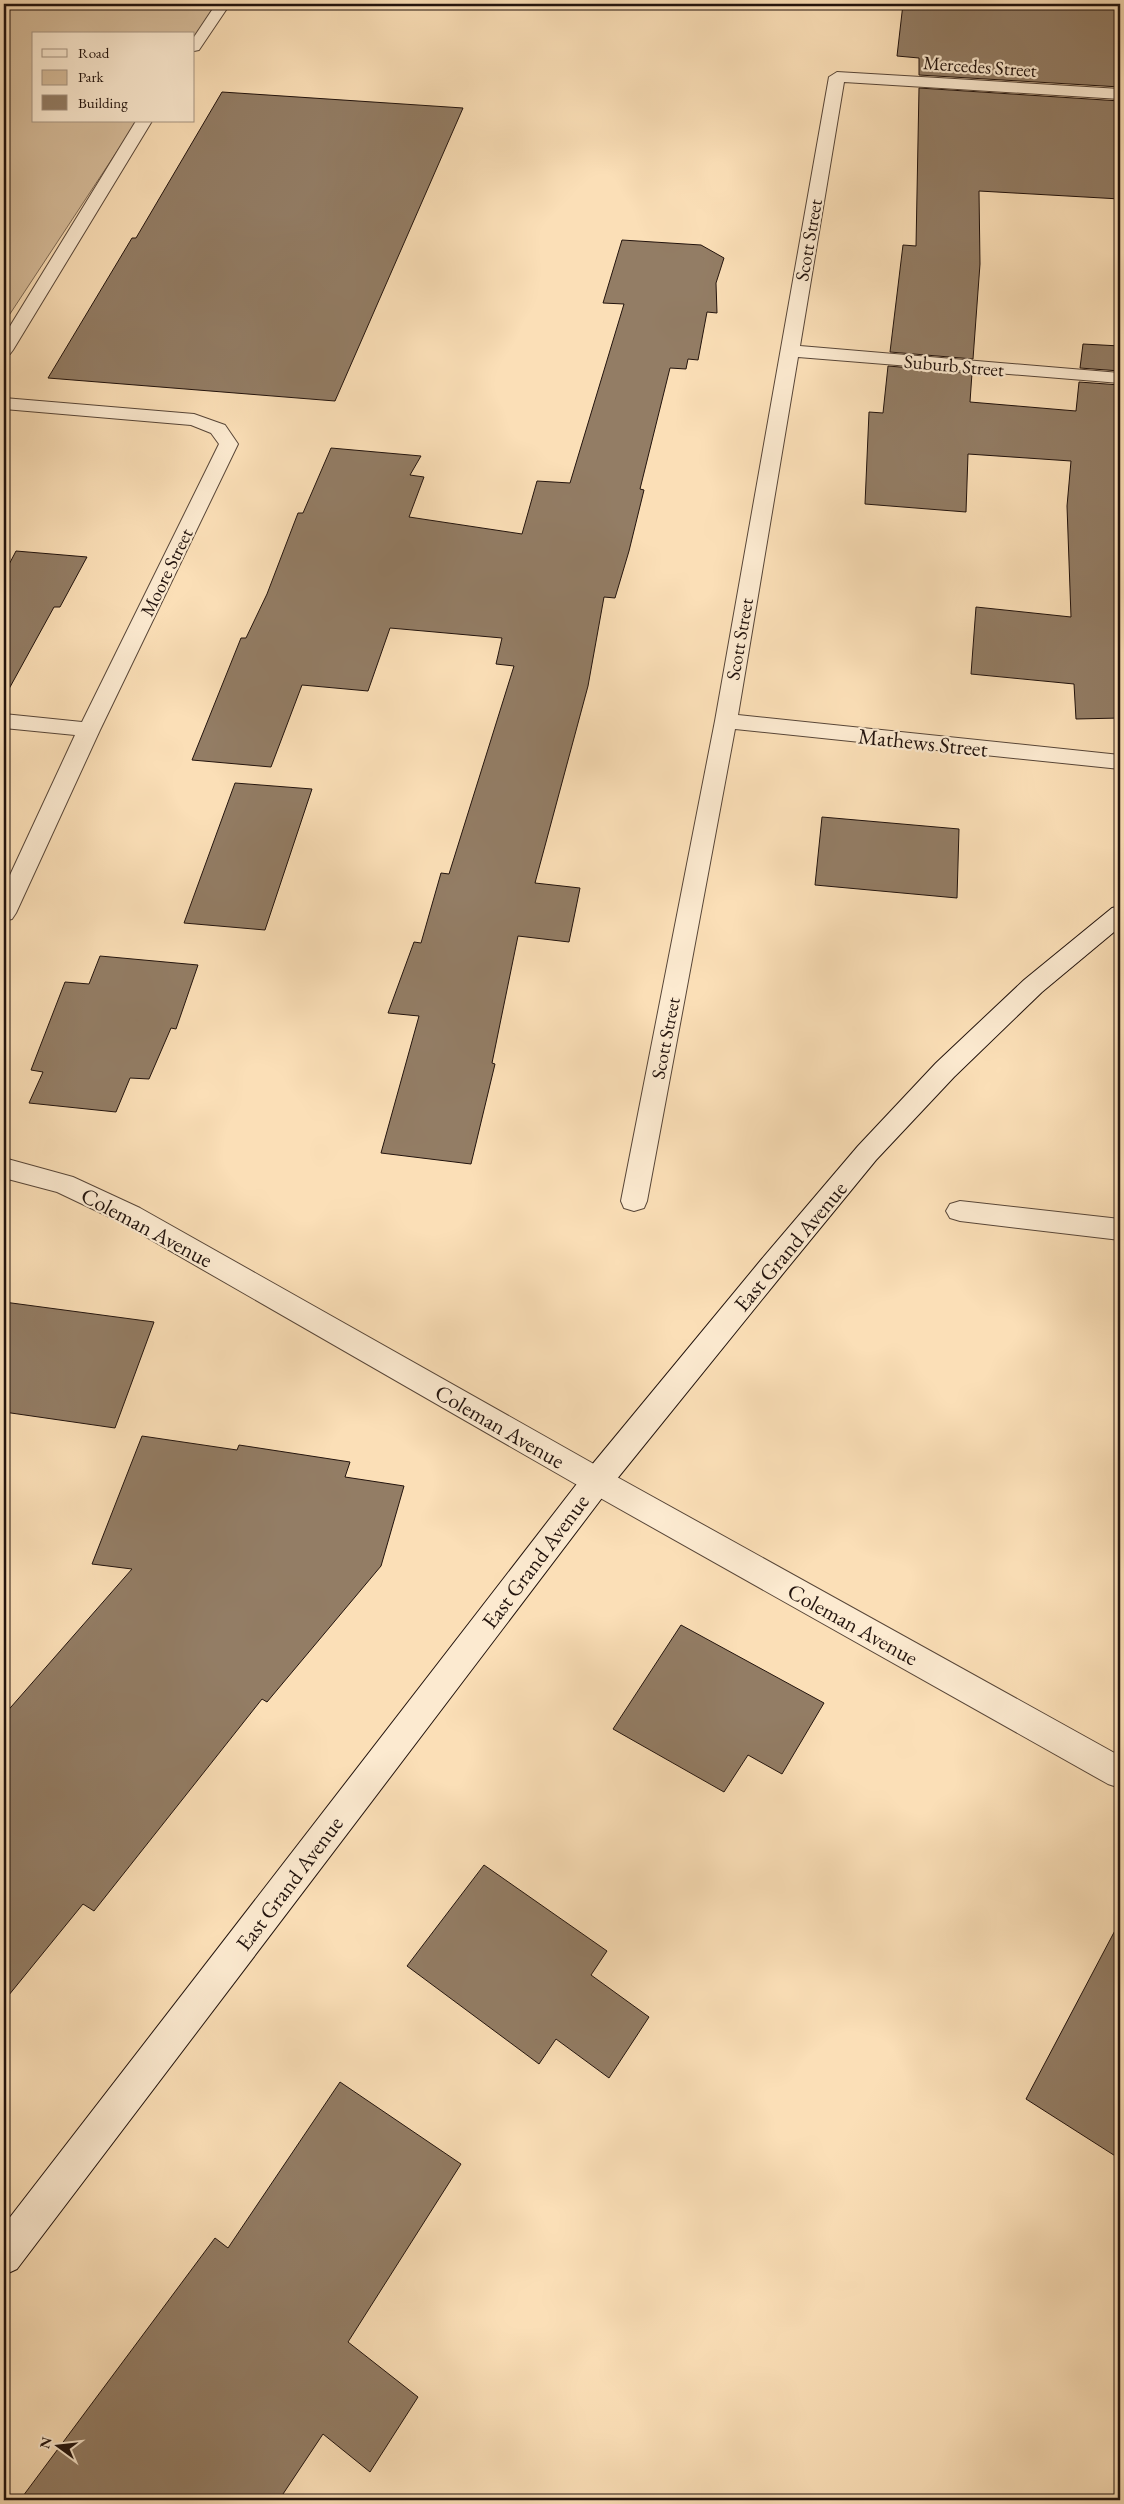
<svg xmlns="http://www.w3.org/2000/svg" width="1124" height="2504" font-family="'EB Garamond',serif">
<rect width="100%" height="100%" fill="#fbdfb7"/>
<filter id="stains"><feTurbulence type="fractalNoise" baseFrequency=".004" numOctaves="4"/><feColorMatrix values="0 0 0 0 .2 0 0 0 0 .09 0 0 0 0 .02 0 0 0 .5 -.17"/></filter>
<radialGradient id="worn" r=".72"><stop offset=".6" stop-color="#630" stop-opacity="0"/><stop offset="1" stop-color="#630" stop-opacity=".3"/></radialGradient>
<path fill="#d6bc9a" stroke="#7c6854" d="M4,4H216L194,37V34H34V121H137L4,323Z"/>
<path fill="#937d65" stroke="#22130d" d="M903,4H1120V87L919,75V58L897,56Z
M919,88L1120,101V199L979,191L980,264L973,359L890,352L903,245L916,246Z
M222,92L463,108L335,401L48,378L132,238H136Z
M622,240L701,245L724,258L716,283L717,313L707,312L698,360L688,359L686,369L670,368L640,489L644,490L629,551L615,598L604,597L588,686L535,883L580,888L569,942L518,936L492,1063L495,1064L471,1164L381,1153L419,1016L388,1013L414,942L421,943L441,873L449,874L514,666L496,664L502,638L390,628L368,691L302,685L271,767L192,760L241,638H246L267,594L298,513H303L331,448L421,456L410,475L424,477L409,517L522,534L537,481L570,483L624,304L603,303Z
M1083,344L1120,346V371L1080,368Z
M888,366L972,373L970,402L1076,411L1079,382L1120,385V718L1076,719L1074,684L971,674L976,607L1071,617L1067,506L1071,461L968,454L966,512L865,504L869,412L883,413Z
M16,551L87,557L60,607H54L4,698V574Z
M235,783L312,789L265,930L184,923Z
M822,817L959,829L957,898L815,885Z
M100,956L198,965L176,1029L171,1028L149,1079L130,1078L116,1112L29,1103L43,1072L31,1070L65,982L89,984Z
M4,1302L154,1322L115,1428L4,1412Z
M142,1436L237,1450L239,1445L350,1462L345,1477L404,1486L381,1566L267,1702L262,1699L94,1911L83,1904L4,2001V1715L132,1569L92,1564Z
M681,1625L824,1703L782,1774L748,1755L724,1792L613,1729Z
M484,1865L607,1951L591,1975L649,2017L609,2078L556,2039L539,2064L407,1966Z
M1120,1921V2159L1026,2099Z
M340,2082L461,2164L348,2342L418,2397L370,2472L323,2434L279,2500H20L215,2238L228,2248Z"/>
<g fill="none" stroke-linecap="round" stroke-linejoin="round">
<g stroke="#584638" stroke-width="2">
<path id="street" d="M216,4H230L199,50L194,51V37Z
M837,72L1120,89V99L844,82L800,346L1120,373V383L798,357L738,715L1120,755V769L735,729L647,1201L644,1208L634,1211L624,1208L621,1201L715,721L829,77Z
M136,121H152L13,350L10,354L4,355V336Z
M4,398L194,414L225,425L238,444L100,730L16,913L12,919L4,921V888L75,735L4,728V714L82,722L219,444L211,433L191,425L4,409Z
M4,1158L73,1177L140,1208L608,1472L1120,1756V1788L1108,1784L586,1490L120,1222L57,1192L4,1178Z
M960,1201L1120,1219V1240L960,1221L950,1218L946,1211L950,1204Z"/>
</g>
<g stroke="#22130d" stroke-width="2">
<path id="secondary" d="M1120,906V927L1042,992L954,1077L876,1160L781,1276L608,1490L17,2269L4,2275V2225L586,1472L761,1260L858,1146L936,1063L1024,980L1112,908Z"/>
</g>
<use href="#street" fill="#fcead0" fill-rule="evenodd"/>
<use href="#secondary" fill="#fcead0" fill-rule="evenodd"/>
</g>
<g text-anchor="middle" stroke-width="4.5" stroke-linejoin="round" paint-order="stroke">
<g font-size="19" fill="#22130d" stroke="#fcead0">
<text transform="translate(980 66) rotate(4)" y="7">Mercedes Street</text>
<text transform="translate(808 240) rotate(-80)" y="7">Scott Street</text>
<text transform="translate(954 365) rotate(5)" y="7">Suburb Street</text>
<text transform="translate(166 572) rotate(-64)" y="7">Moore Street</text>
<text transform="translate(739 639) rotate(-80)" y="7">Scott Street</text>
<text transform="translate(665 1038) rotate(-79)" y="7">Scott Street</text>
</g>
<g font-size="22" fill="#22130d" stroke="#fcead0">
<text transform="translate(923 742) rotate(6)" y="8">Mathews Street</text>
<text transform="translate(147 1227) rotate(28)" y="8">Coleman Avenue</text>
<text transform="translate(790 1246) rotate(-50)" y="8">East Grand Avenue</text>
<text transform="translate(500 1426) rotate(30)" y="8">Coleman Avenue</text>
<text transform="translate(535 1561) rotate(-53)" y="8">East Grand Avenue</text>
<text transform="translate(853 1624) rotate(29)" y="8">Coleman Avenue</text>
<text transform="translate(289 1883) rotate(-53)" y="8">East Grand Avenue</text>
</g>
</g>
<rect width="1124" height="2504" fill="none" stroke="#fbdfb7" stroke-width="20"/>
<rect x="5" y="5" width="1114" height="2494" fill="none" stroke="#22130d" stroke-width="2.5"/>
<rect x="10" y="10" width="1104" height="2484" fill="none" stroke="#22130d"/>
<rect x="32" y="32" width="162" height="90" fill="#fcead0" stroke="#a59482"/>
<rect x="42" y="49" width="25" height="8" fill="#fcead0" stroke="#a59482"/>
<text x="78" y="58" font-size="15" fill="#22130d">Road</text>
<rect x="42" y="70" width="25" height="15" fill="#d6bc9a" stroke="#a59482"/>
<text x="78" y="82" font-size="15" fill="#22130d">Park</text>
<rect x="42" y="95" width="25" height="15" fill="#937d65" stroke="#a59482"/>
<text x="78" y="108" font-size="15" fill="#22130d">Building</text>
<g transform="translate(58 2446) rotate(285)" stroke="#fcead0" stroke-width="4" paint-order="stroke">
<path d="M0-4L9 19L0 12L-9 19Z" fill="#22130d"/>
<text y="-8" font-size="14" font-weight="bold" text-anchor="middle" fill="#22130d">N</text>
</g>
<rect width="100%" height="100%" filter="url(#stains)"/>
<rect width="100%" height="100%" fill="url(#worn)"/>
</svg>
